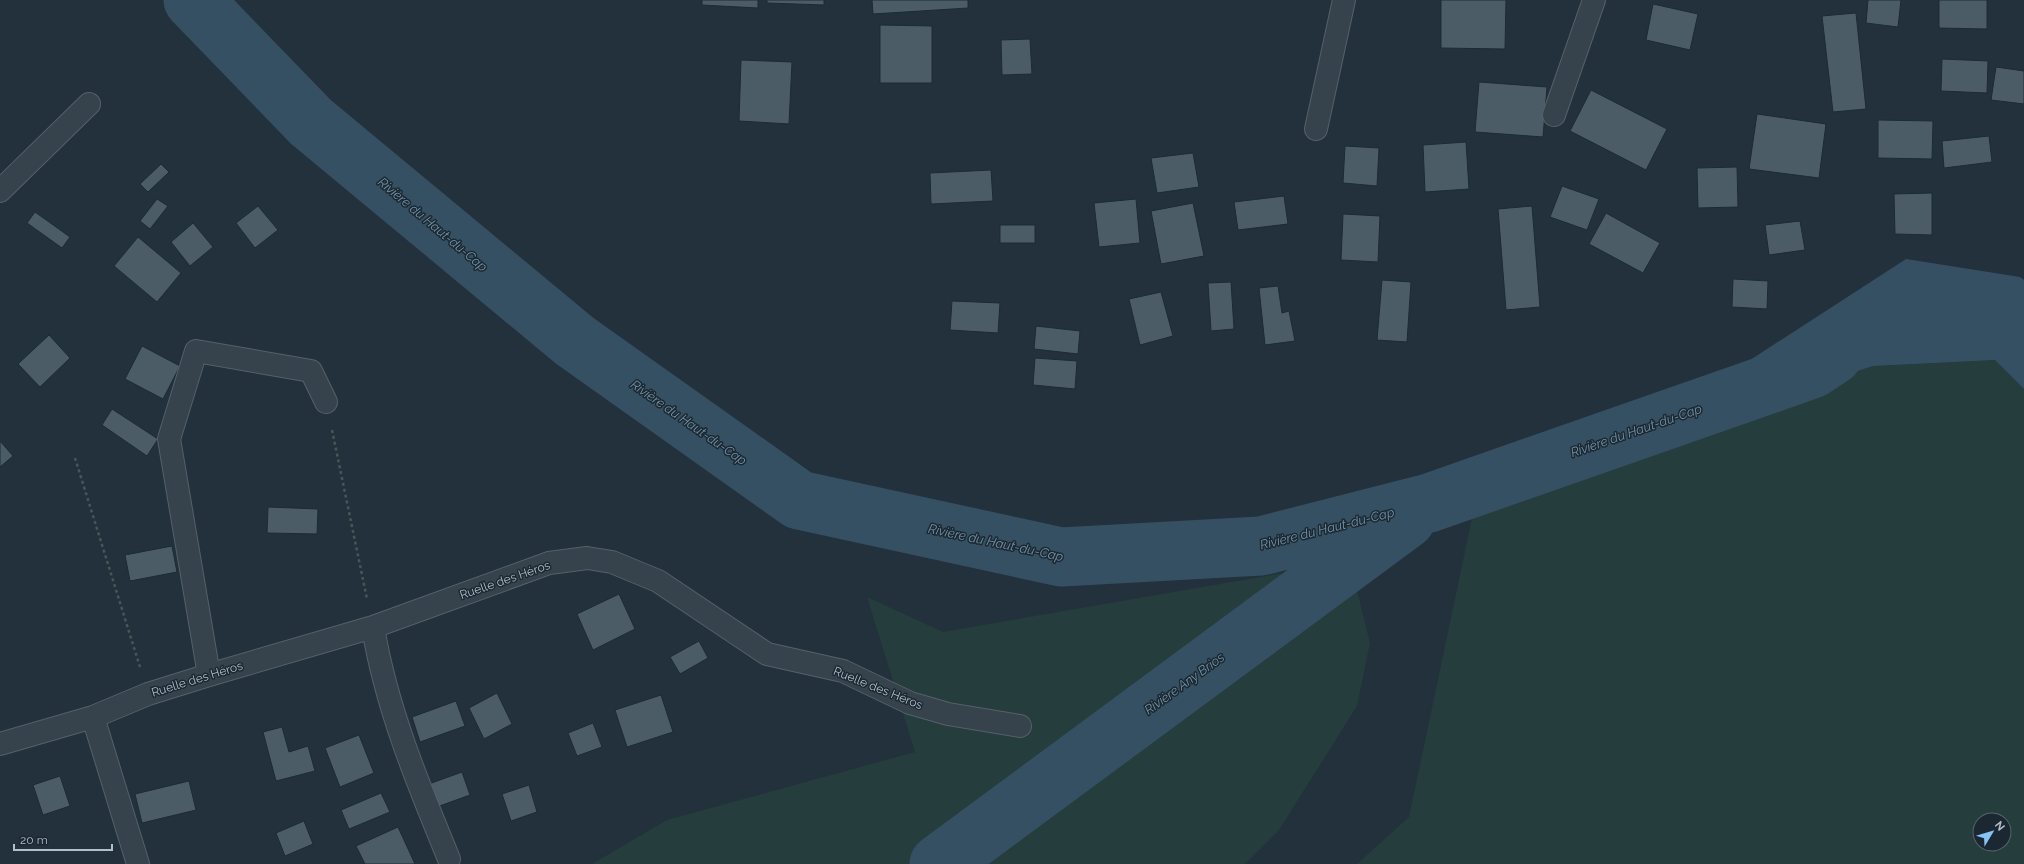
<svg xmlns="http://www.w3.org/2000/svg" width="2024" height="864" font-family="Raleway,sans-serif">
<rect width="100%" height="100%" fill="#23313c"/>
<path fill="#253d3c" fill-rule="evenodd" d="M1995,360L2024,389V864H1357L1409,817L1472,518L1522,475L1873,366ZM1980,820H2004V844H1980Z
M1324,566L1357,590L1370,643L1357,706L1279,830L1245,864H592L667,820L915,752L867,597L943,632Z"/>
<path fill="#365063" d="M1906,259L2020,277L2024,280V389L1995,360L1873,366L1766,401L1747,362Z"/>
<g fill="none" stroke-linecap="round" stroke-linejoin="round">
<path stroke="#365063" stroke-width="59" d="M193,0L311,122L575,341L799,500L1061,557L1261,546L1429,503L1812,369L1833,355
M939,864L1406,519"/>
</g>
<path fill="#4c5c67" stroke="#1e2a33" d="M702,0H758V8L702,5Z
M767,0H824V5L767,3Z
M872,0H968V8L873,14Z
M1441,0H1506L1505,49L1441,48Z
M1868,0H1901L1898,27L1866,23Z
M1939,0H1987V29L1939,28Z
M1653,4L1698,14L1690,50L1646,40Z
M1856,13L1866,109L1833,112L1822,16Z
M880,25L932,26V83H880Z
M1030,39L1032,74L1002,75L1001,40Z
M1942,59L1988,61L1987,93L1941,91Z
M741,60L792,62L789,124L739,121Z
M1996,67L2024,71V104L1991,100Z
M1479,82L1547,87L1543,137L1475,132Z
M1591,90L1667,129L1646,170L1570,131Z
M1757,114L1826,124L1819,178L1749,169Z
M1878,120L1933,121L1932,159L1878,158Z
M1989,136L1992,162L1944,168L1942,141Z
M1466,142L1469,189L1425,192L1423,145Z
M1345,146L1379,148L1377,186L1343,183Z
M1193,153L1199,187L1157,193L1151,158Z
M161,164L169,172L148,192L140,184Z
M1737,167L1738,207L1698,208L1697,168Z
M991,170L993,201L931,204L930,173Z
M1562,186L1599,199L1587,230L1550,217Z
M1932,193V235L1895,234L1894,194Z
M1284,196L1288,224L1238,230L1234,202Z
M157,199L168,206L150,229L140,221Z
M1136,199L1140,243L1099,247L1094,203Z
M1193,203L1204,256L1161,264L1151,211Z
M258,206L278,230L255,248L236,223Z
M1532,206L1540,307L1506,310L1498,209Z
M35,212L70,237L62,248L27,223Z
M1606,213L1660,243L1643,273L1589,244Z
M1343,214L1380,216L1378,262L1341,260Z
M1800,221L1805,250L1769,255L1765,225Z
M193,223L213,247L190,266L171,242Z
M1000,225H1035V243H1000Z
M138,237L181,273L157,302L114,266Z
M1733,279L1768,281L1767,309L1732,307Z
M1382,280L1411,282L1407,342L1377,340Z
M1231,282L1234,329L1211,331L1208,283Z
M1278,286L1282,313L1289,311L1295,341L1265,345L1259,288Z
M1161,292L1173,336L1140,345L1129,299Z
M952,301L1000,303L998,333L950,330Z
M1036,326L1080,331L1078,354L1034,349Z
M49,335L70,358L40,387L18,364Z
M142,346L180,366L163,399L125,379Z
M1035,358L1077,361L1075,389L1033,385Z
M112,409L158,439L147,456L102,425Z
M0,441L13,456L0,467Z
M268,507L318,509L317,534L267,533Z
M172,546L177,572L130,581L125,555Z
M619,594L635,629L593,650L577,614Z
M699,641L708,658L680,674L670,657Z
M497,693L512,724L484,739L469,708Z
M661,695L673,732L627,747L615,710Z
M456,701L465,726L420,742L412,717Z
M593,723L602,747L577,756L568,733Z
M282,727L289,752L308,746L315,771L276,781L263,732Z
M359,735L374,773L340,787L325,748Z
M462,772L470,795L434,808L426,785Z
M60,776L70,806L43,815L33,785Z
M189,781L196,810L142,823L135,794Z
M529,785L537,812L511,821L502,794Z
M381,793L390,812L349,829L341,810Z
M304,821L313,844L285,856L276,833Z
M398,827L415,864H365L356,846Z"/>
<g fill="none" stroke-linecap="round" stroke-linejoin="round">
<g stroke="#55616a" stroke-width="24">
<path id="minor" d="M1554,115L1594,0
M1316,129L1344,0
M0,191L89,104
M373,627C386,707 418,784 449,859
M209,675L169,439L196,351L311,371L326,402
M93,717L138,864
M0,744L93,717L148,694L209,675L373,627L549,563L587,558L612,562L658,581L767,654L843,671L910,703L948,714L1020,726"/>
</g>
<path stroke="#425958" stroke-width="2.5" stroke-dasharray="3 3" stroke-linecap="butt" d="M332,430L367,599
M75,458L140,667"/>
<use href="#minor" stroke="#36434c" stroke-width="22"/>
</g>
<g text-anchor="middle" stroke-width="3" stroke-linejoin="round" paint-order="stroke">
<g font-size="12" fill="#b2bec8" stroke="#1c2831">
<text transform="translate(505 580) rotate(-19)" y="4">Ruelle des Héros</text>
<text transform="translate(197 679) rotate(-17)" y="4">Ruelle des Héros</text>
<text transform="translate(878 688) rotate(22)" y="4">Ruelle des Héros</text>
</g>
<g font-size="13" font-style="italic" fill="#7294ab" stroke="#1c2831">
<text transform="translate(433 224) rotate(40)" y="5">Rivière du Haut-du-Cap</text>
<text transform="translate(689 422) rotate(35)" y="5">Rivière du Haut-du-Cap</text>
<text transform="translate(1636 430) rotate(-19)" y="5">Rivière du Haut-du-Cap</text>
<text transform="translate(1327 528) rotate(-14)" y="5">Rivière du Haut-du-Cap</text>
<text transform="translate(996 542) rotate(12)" y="5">Rivière du Haut-du-Cap</text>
<text transform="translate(1184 683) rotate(-36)" y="5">Rivière Any Brios</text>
</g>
</g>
<g transform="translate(1992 832) rotate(52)"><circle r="19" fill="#1c2831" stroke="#58646d"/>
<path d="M0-3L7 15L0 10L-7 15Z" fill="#86c4f8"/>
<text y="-6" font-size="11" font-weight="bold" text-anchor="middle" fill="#b2bec8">N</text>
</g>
<path d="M14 844v6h98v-6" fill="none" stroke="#b2bec8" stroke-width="2"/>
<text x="20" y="844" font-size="12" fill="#b2bec8" stroke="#1c2831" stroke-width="3" paint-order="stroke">20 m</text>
</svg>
